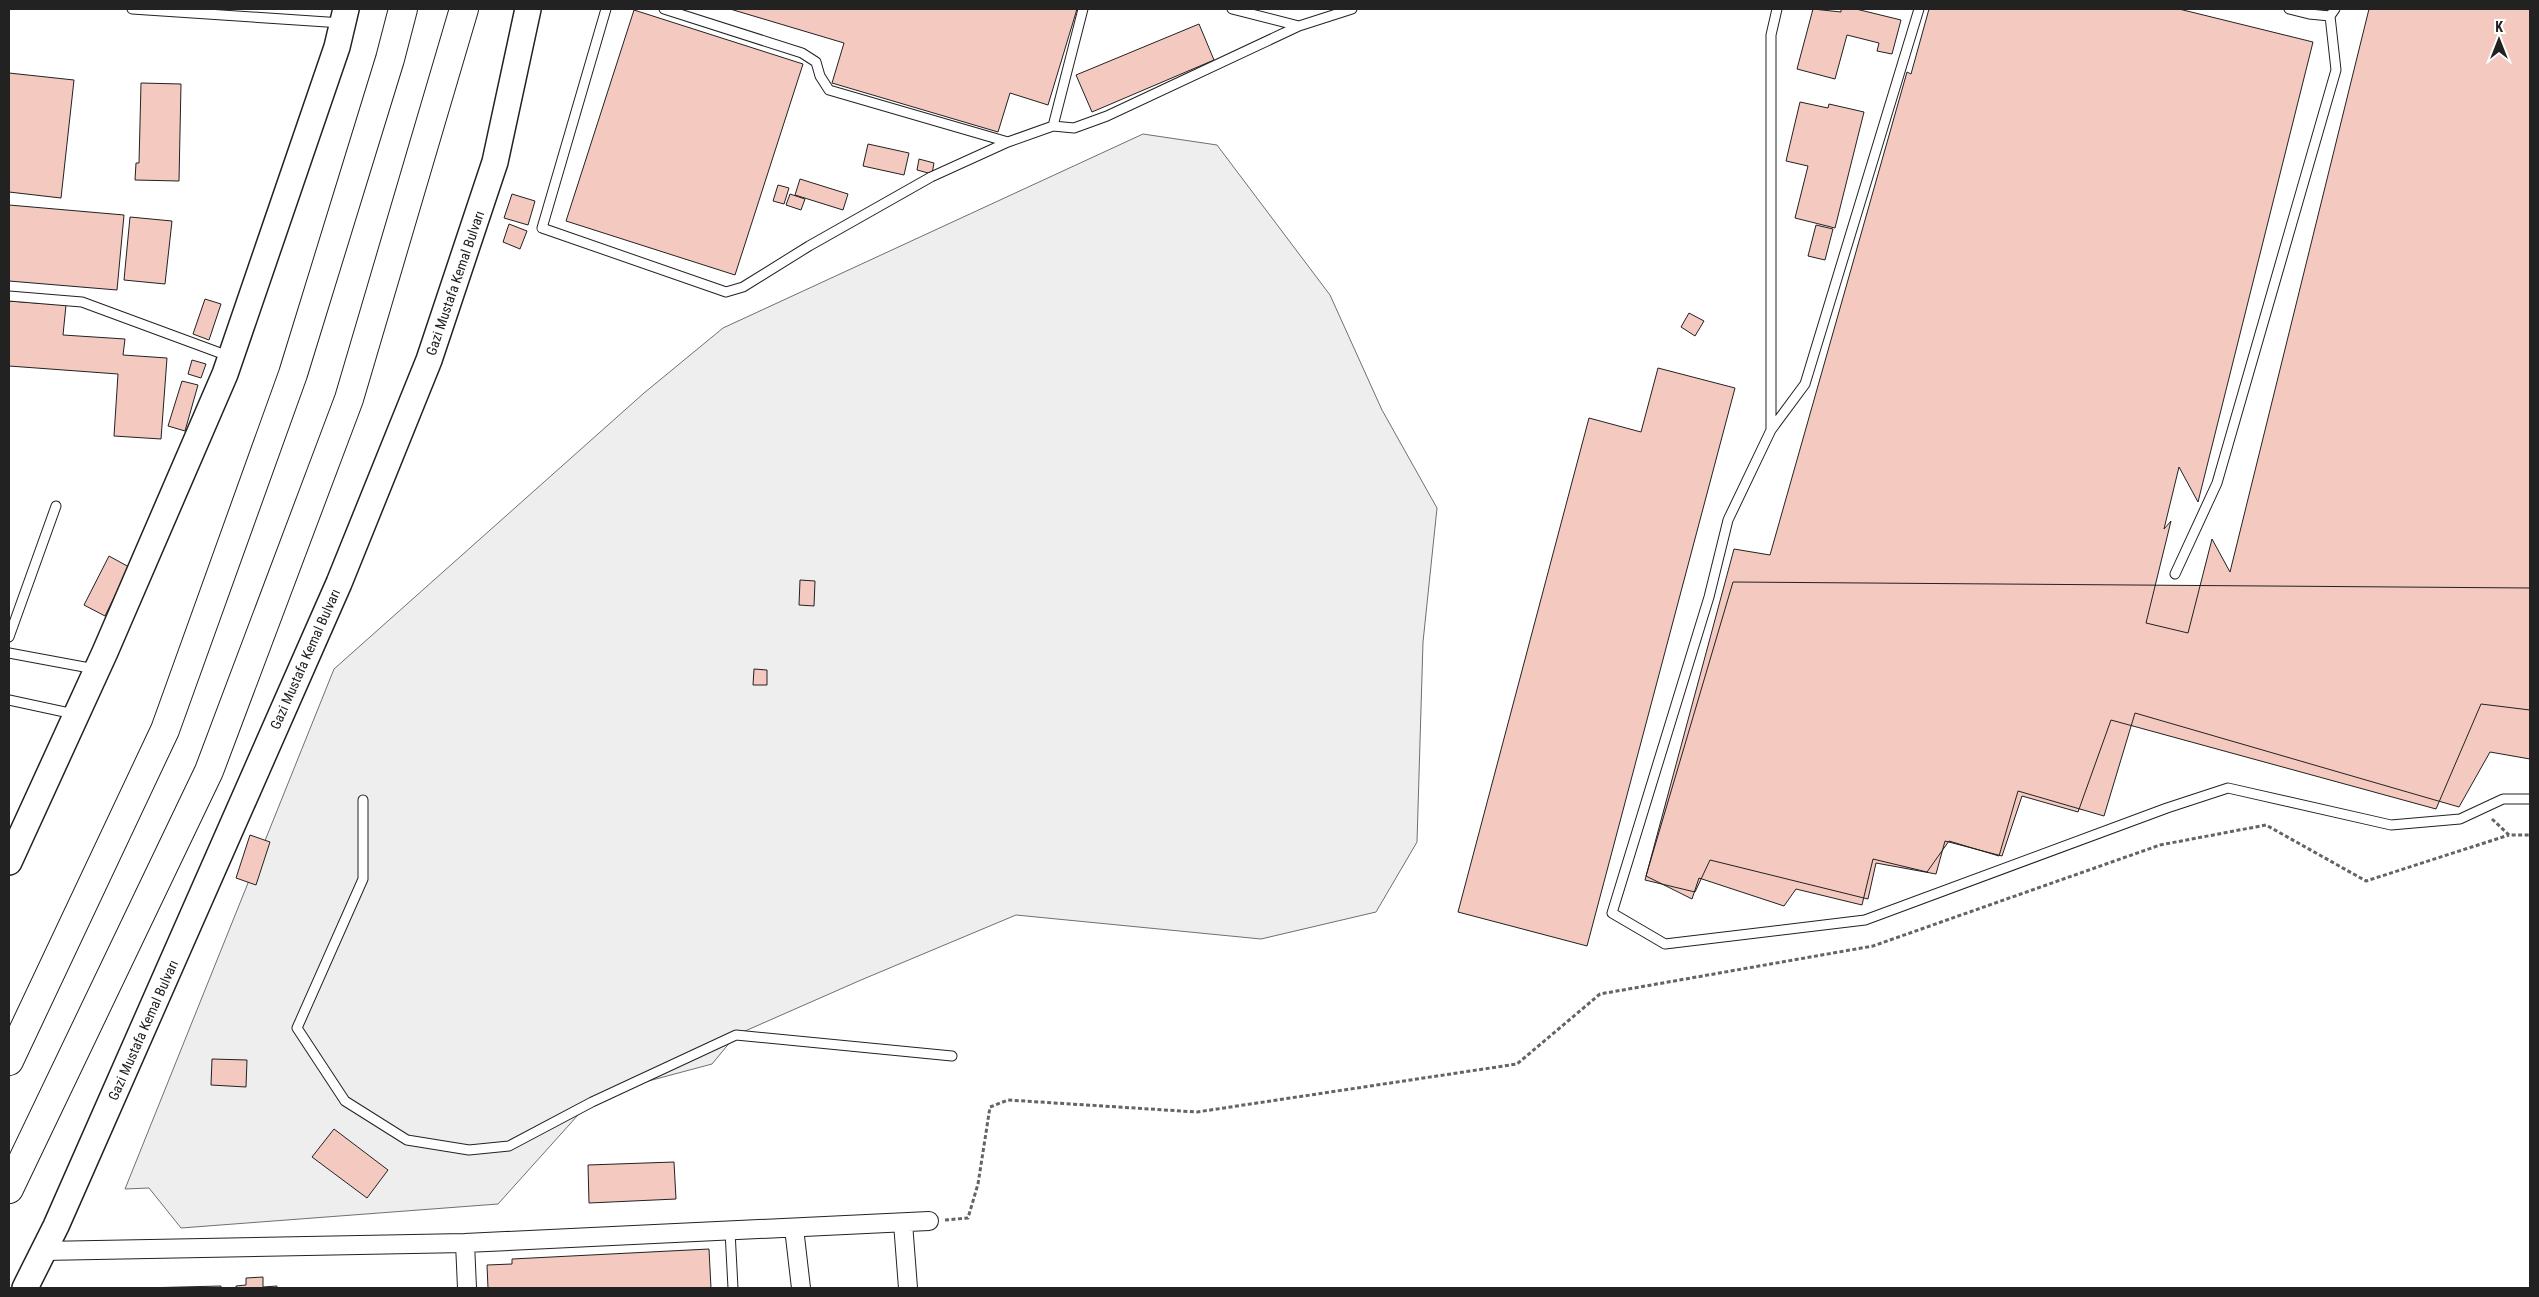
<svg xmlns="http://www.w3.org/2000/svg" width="2539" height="1297" font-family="'Roboto Condensed',sans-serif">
<rect width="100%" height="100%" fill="#fff"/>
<path fill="#eee" stroke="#6f6f6f" d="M1143,134L1217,145L1330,295L1382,410L1437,508L1423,642L1417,842L1376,912L1261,939L1016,915L861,980L736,1035L712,1064L596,1095L498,1204L181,1228L149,1188L125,1189L334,669L644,393L723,328Z"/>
<path fill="#f3c9c0" stroke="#222" d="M730,9H1077L1048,105L1010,93L998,132L832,83L844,43Z
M1813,9L1841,12V9H1856L1901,20L1892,54L1877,51L1879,43L1847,35L1835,79L1797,69Z
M1929,9H2179L2313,42L2198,502L2179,467L2164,529L2171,521L2146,623L2188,633L2212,539L2230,572L2369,9H2530V710L2481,704L2436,809L2111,720L2078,812L2022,796L2002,856L1945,841L1936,874L1876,863L1868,899L1710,860L1695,892L1645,880L1734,549L1770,555L1907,72L1911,74Z
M634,10L803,64L735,275L566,221Z
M1199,24L1214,60L1092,112L1076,75Z
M9,73L74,80L61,198L9,192Z
M141,83L181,84L179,181L135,180L136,163H139Z
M1800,102L1828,108L1829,104L1864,112L1835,228L1795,218L1808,166L1786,161Z
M868,144L909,153L904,175L863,166Z
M919,159L934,163L932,174L917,170Z
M800,179L848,194L843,210L795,195Z
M778,185L789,188L784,204L773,201Z
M512,194L535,201L528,225L504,218Z
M790,194L805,199L801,210L786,205Z
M9,205L124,215L117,290L9,281Z
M130,217L172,221L165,284L124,280Z
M509,224L527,231L520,249L503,242Z
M1816,225L1833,229L1825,260L1808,256Z
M205,299L221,304L209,340L193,334Z
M9,301L66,305L63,335L125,339L123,355L167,358L161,439L114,436L118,374L9,366Z
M1689,313L1704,321L1695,336L1681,327Z
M192,360L206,364L201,378L188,374Z
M1658,368L1735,388L1587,946L1458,912L1589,418L1641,432Z
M182,381L198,385L185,431L168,426Z
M109,556L129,567L105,616L84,605Z
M800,580L815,581L814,606L799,605Z
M1733,582L2530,588V759L2490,752L2459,807L2135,713L2104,816L2018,791L1999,856L1949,841L1927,872L1873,859L1862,905L1796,889L1784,906L1699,878L1692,899L1646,876Z
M754,669L767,670V685H753Z
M250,835L270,842L256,885L236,878Z
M212,1059L247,1060L246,1087L211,1085Z
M334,1129L388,1170L367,1198L312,1157Z
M674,1162L676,1199L589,1203L588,1165Z
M709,1249L711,1288H488L487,1265L512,1264V1259Z
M263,1277V1287L277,1286V1288H236V1286L246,1285V1278Z
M221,1286V1288H142Z"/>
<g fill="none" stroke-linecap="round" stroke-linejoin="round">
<g stroke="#222" stroke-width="11">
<path id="lane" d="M132,9L342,23
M606,9L542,228L726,292L743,287L809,246L931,177L1008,142L1053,126L1074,128L1107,116L1299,26L1352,9
M664,9L802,53L816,62L820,76L829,90L1008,142
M1232,9L1299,26
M1919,9L1805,384L1771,430L1728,520L1709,597L1612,913L1665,944L1865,920L2167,808L2228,788L2391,825L2460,819L2503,799H2530
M2289,9L2309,14L2330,16L2335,9
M1053,126L1083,9
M9,296L82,302L231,357
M1771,430V35L1777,9
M2175,574L2217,483L2336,70L2330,16
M9,637L56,506
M9,653L95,669
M9,700L74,714
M363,800V879L297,1028L345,1101L407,1140L469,1150L509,1146L592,1102L736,1035L952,1056
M730,1231L733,1288"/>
</g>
<g stroke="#222" stroke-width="20">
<path id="street" d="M903,1223L908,1288
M794,1228L801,1288
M465,1243L467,1288
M43,1251L465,1243L929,1221"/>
</g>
<g stroke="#222" stroke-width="28">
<path id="secondary" d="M9,862L105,652L225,374L337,47L346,9
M25,1288L56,1226L339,583L429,360L495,162L528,9"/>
</g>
<g stroke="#222" stroke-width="30">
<path id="highway" d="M9,1061L165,730L293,374L390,59L403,9
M9,1189L209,771L349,399L464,9"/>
</g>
<path stroke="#646464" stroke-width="3" stroke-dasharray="4 2.5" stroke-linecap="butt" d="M2492,819L2509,835H2530
M945,1220L968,1218L978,1184L990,1107L1008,1100L1197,1112L1517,1064L1600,994L1873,946L2160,845L2266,825L2366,881L2509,835"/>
<use href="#lane" stroke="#fff" stroke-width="9"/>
<use href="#street" stroke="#fff" stroke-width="18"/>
<use href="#secondary" stroke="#fff" stroke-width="25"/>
<use href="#highway" stroke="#fff" stroke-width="28"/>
</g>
<g text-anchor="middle" stroke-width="4" stroke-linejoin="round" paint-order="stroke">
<g font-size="14" fill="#222" stroke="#fff">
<text transform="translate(455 283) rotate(-71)" y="5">Gazi Mustafa Kemal Bulvarı</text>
<text transform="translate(305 659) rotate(-66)" y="5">Gazi Mustafa Kemal Bulvarı</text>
<text transform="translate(143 1030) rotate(-66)" y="5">Gazi Mustafa Kemal Bulvarı</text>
</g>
</g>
<rect width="2539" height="1297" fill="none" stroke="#222222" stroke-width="20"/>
<g transform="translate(2499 40)" stroke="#ffffff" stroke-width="4" paint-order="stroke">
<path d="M0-4L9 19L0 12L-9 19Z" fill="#222222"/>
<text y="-8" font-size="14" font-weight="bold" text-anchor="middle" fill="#222222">K</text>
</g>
</svg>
